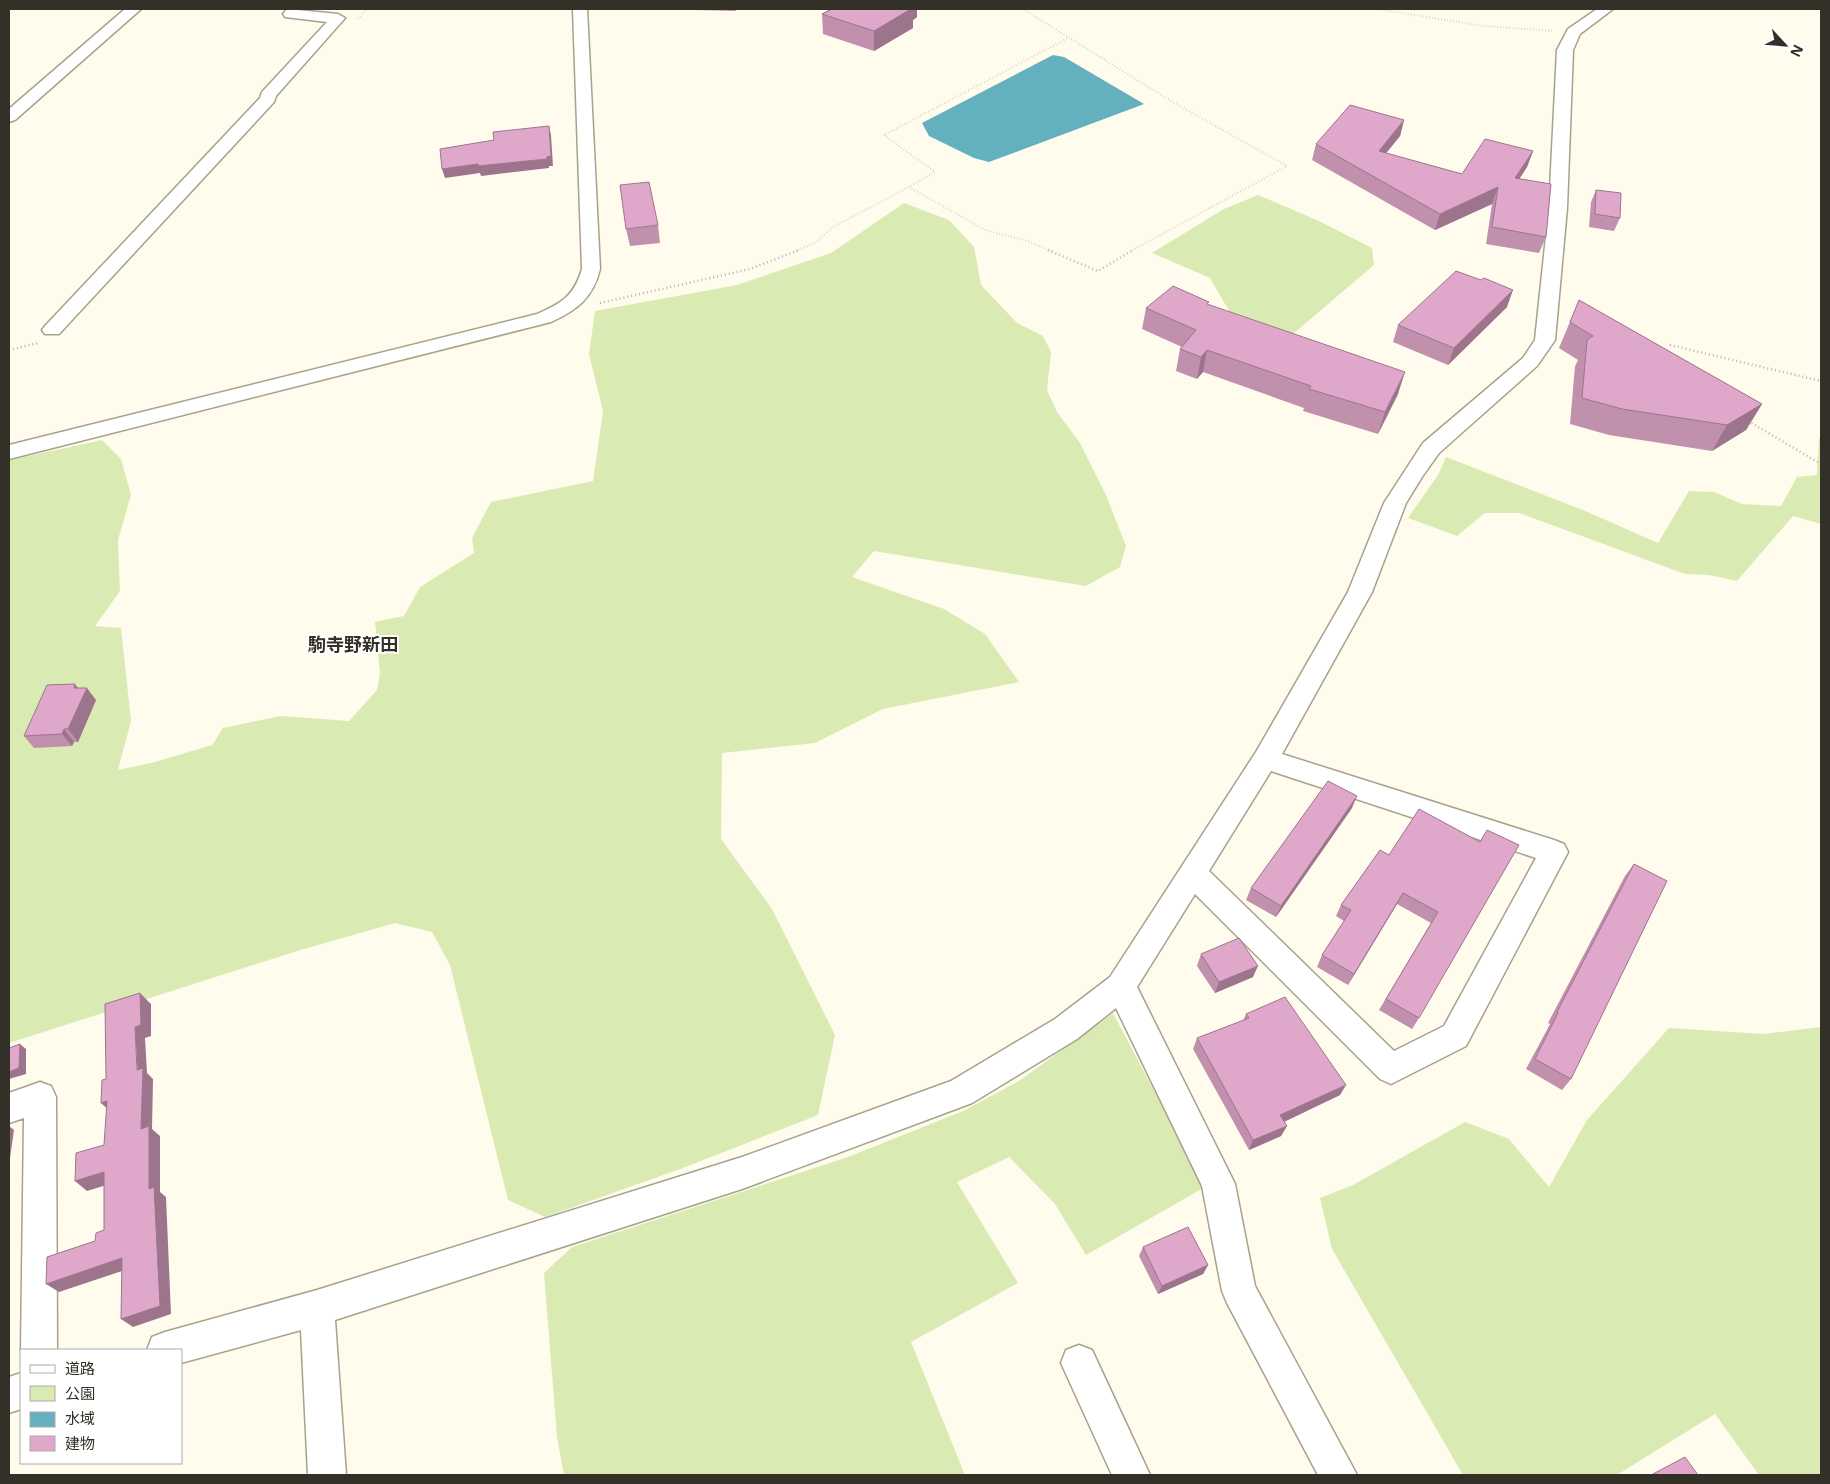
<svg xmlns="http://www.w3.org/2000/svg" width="1830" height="1484" font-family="'Open Sans','Noto Sans JP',sans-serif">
<rect width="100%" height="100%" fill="#fffcee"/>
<path fill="#d9ebb2" d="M1258,195L1319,221L1372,248L1374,265L1280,345L1236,323L1210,278L1152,253L1224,209Z
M904,203L949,220L974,247L981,285L1017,323L1043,336L1051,352L1047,390L1057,412L1080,443L1106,495L1126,546L1120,567L1086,586L874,551L852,577L944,609L985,634L1019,682L883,709L815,743L722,753L721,839L772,909L835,1035L818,1115L683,1168L545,1217L508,1200L450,965L432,932L395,923L297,951L9,1043L10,460L102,440L121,459L131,495L118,540L120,591L95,626L121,628L131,721L118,770L155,762L212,745L223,728L280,716L349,721L377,690L380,673L375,622L404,616L420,587L474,553L472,538L491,502L593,481L603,411L589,354L595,311L737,285L831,253Z
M1819,438L1821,439V524L1793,516L1737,581L1709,575L1685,574L1519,513H1485L1457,536L1408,518L1438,475L1446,457L1583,510L1658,543L1689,491L1714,492L1742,504L1781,506L1797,477L1817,475Z
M1113,1013L1205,1187L1086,1255L1055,1204L1009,1157L957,1182L1018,1283L911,1342L965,1475H564L557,1437L544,1273L572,1247L848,1157L963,1111L1019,1081Z
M1821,1027V1475H1759L1715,1414L1617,1475H1463L1332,1249L1320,1198L1353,1185L1465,1122L1509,1139L1549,1187L1587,1120L1669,1028L1763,1034Z"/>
<path fill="#63b0be" d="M1053,55L1064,57L1144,104L989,162L974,158L929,136L922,123Z"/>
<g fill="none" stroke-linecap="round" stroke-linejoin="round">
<g stroke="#a6a28b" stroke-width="3">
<path id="minor" d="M125,9H141L15,120L9,122V109Z
M287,9L338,14L345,18L276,96L274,102L59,334H45L42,330L45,326L260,98L262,92L327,22L285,17L283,14Z
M573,9H587L600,269C593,298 577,310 551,322L9,459V445L537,314C562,303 574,296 582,269Z
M1597,9H1613L1580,34L1573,50L1567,208L1555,340L1537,366L1439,453L1422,477L1406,503L1372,592L1282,754L1554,840L1564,844L1568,852L1466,1046L1391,1084L1380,1079L1195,894L1137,987L1235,1184L1255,1286L1357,1475H1318L1227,1303L1222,1291L1202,1186L1116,1008L1077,1039L972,1103L742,1189L335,1320L346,1475H308L301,1330L181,1363V1350H147L152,1337L165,1332L317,1290L742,1157L951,1081L1055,1019L1110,977L1256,752L1348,592L1384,503L1423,443L1523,358L1535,340L1549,208L1557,50L1568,29ZM1271,771L1536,858L1444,1026L1394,1051L1209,871Z
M40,1082L51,1086L56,1097L57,1350H21L24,1118L9,1123V1093Z
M1079,1345L1092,1350L1150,1475H1112L1061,1363L1066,1350Z
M21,1373V1409L9,1413V1377Z"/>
</g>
<path stroke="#b7b5a8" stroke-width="2" stroke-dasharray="0.5 2.5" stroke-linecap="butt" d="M1023,9L1171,101L1287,166L1131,251
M1376,9L1484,26L1554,31
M358,19L367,9
M796,251L815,243L833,227L909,187
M1051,251L1028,241L985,230L909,187L935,172L884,135L1068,38"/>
<path stroke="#b7b5a8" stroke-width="2.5" stroke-dasharray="1 3" stroke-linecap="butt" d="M1048,250L1098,271L1133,250
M600,303L750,269L799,250
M1670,345L1821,381
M9,350L38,343
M1748,421L1821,464"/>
<use href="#minor" fill="#fff" fill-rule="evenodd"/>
</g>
<path fill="#c090ad" d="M695,9H736V11L695,10Z
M829,9H917V17L913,20V28L874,51L823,34L822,14L829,10Z
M1404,120L1400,136L1386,153L1462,174L1533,151L1527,167L1519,179L1546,237L1539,253L1486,244L1492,204L1435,230L1312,160L1316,144Z
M1596,190L1620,218L1614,231L1589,227L1591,202Z
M658,225L660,243L630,246L626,229Z
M1579,300L1762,404L1746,430L1712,451L1609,435L1570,424L1575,366L1578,360L1559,348Z
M1209,305L1398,394L1378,434L1303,411L1304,408L1203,372L1197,379L1176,371L1180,349L1182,347L1142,329L1146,308Z
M1507,307L1448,365L1393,342L1398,325Z
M78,688L96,700L78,742H74L72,746L34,748L24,736Z
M1352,808L1276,917L1246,900L1251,888Z
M1480,842L1419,1018L1412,1029L1379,1010L1431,923L1397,904L1348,985L1317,967L1322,955L1344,921L1336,916L1341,905L1389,855Z
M1634,864L1571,1079L1562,1090L1526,1069L1550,1024L1548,1023L1625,876Z
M1201,954L1253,977L1215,993L1197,966Z
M1246,1014L1340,1095L1284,1122L1287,1126L1281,1136L1249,1150L1193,1049L1197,1038L1243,1021Z
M1143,1247L1208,1265L1203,1274L1158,1294L1139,1256Z"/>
<path fill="#9c758d" d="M904,9H917V17L913,20V28L874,51V31Z
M1404,120L1400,136L1374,168L1379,151Z
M549,126L551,135L553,166H549V168L481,176L480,173L445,178L442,169Z
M1533,151L1527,167L1509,195L1515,178Z
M1498,187L1492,204L1435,230L1440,214Z
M1513,290L1507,307L1448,365L1454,348Z
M1207,350L1203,372L1197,379L1201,357Z
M1405,372L1398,394L1378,434L1385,412Z
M1762,404L1746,430L1712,451L1727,425Z
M75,684L83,696L87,688L96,700L78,742L68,729L74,688Z
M64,729L74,742L72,746L62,734Z
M1357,796L1352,808L1276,917L1281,906Z
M1403,893L1397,904L1348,985L1354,974Z
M1258,966L1253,977L1215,993L1219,982Z
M140,993L151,1004V1036L145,1038L147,1073L153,1079L152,1129L160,1136V1192L166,1197L171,1314L133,1327L121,1319L149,1189L141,1129L135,1027Z
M20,1044L26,1049V1074L9,1079V1072Z
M1346,1085L1340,1095L1275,1126L1280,1115Z
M107,1101L112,1113L101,1103Z
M9,1126L14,1130L9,1165Z
M1287,1126L1281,1136L1249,1150L1253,1140Z
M104,1172L116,1182L87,1191L75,1181Z
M122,1258L134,1267L59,1292L46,1284Z
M1208,1265L1203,1274L1158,1294L1162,1286Z"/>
<path fill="#dfa7c9" stroke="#9c758d" d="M832,9H911L874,31L822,14Z
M1350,105L1404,120L1379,151L1462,174L1485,139L1533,151L1515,178L1551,184L1546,237L1492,227L1498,187L1440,214L1316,144Z
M549,126L551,156L547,157V159L478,166V164L442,169L440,149L494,140L493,132Z
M649,182L658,225L626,229L620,185Z
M1596,190L1621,193L1620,218L1595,214Z
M1456,271L1481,280L1484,278L1513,290L1454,348L1398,325Z
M1173,286L1209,302L1207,304L1405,372L1385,412L1309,389L1311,386L1207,350L1201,357L1180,349L1196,330L1146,308Z
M1579,300L1762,404L1727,425L1622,409L1582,398L1587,340L1593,336L1570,322Z
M75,684L74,688H87L68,729H64L62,734L24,736L47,685Z
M1328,781L1357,796L1281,906L1251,888Z
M1419,809L1480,842L1487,830L1519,845L1419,1018L1386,999L1438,912L1403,893L1354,974L1322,955L1351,910L1341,905L1380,850L1389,855Z
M1634,864L1667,881L1571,1079L1535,1059L1558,1013L1557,1012Z
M1239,938L1258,966L1219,982L1201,954Z
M140,993L141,1025L135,1027L137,1070L143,1068L141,1129L149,1126V1189L154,1187L160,1306L121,1319L122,1258L46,1284L47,1257L95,1241L96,1233L104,1230V1172L75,1181L76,1153L104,1145L107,1101L101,1103L102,1080L106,1079L105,1004Z
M1285,997L1346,1085L1280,1115L1287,1126L1253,1140L1197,1038L1249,1018L1246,1014Z
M20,1044L19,1068L9,1072V1048Z
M1188,1227L1208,1265L1162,1286L1143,1247Z
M1685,1457L1698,1475H1651Z"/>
<g text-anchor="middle" stroke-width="4" stroke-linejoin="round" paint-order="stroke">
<g font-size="18" font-weight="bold" fill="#323027" stroke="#fff">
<text x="353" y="651">駒寺野新田</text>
</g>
</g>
<rect width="1830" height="1484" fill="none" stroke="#323027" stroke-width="20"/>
<rect x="20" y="1349" width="162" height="115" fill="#ffffff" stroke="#adaca9"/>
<rect x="30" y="1365" width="25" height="8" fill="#ffffff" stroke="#adaca9"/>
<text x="65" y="1374" font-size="15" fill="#323027">道路</text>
<rect x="30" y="1386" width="25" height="15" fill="#d9ebb2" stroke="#adaca9"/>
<text x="65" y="1399" font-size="15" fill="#323027">公園</text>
<rect x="30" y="1412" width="25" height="15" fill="#63b0be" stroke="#adaca9"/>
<text x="65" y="1424" font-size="15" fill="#323027">水域</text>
<rect x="30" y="1436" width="25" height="15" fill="#dfa7c9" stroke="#adaca9"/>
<text x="65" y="1449" font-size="15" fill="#323027">建物</text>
<g transform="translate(1785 45) rotate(116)" stroke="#ffffff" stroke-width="4" paint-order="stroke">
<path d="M0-4L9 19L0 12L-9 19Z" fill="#323027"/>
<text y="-8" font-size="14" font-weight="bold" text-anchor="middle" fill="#323027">N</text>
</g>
</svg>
